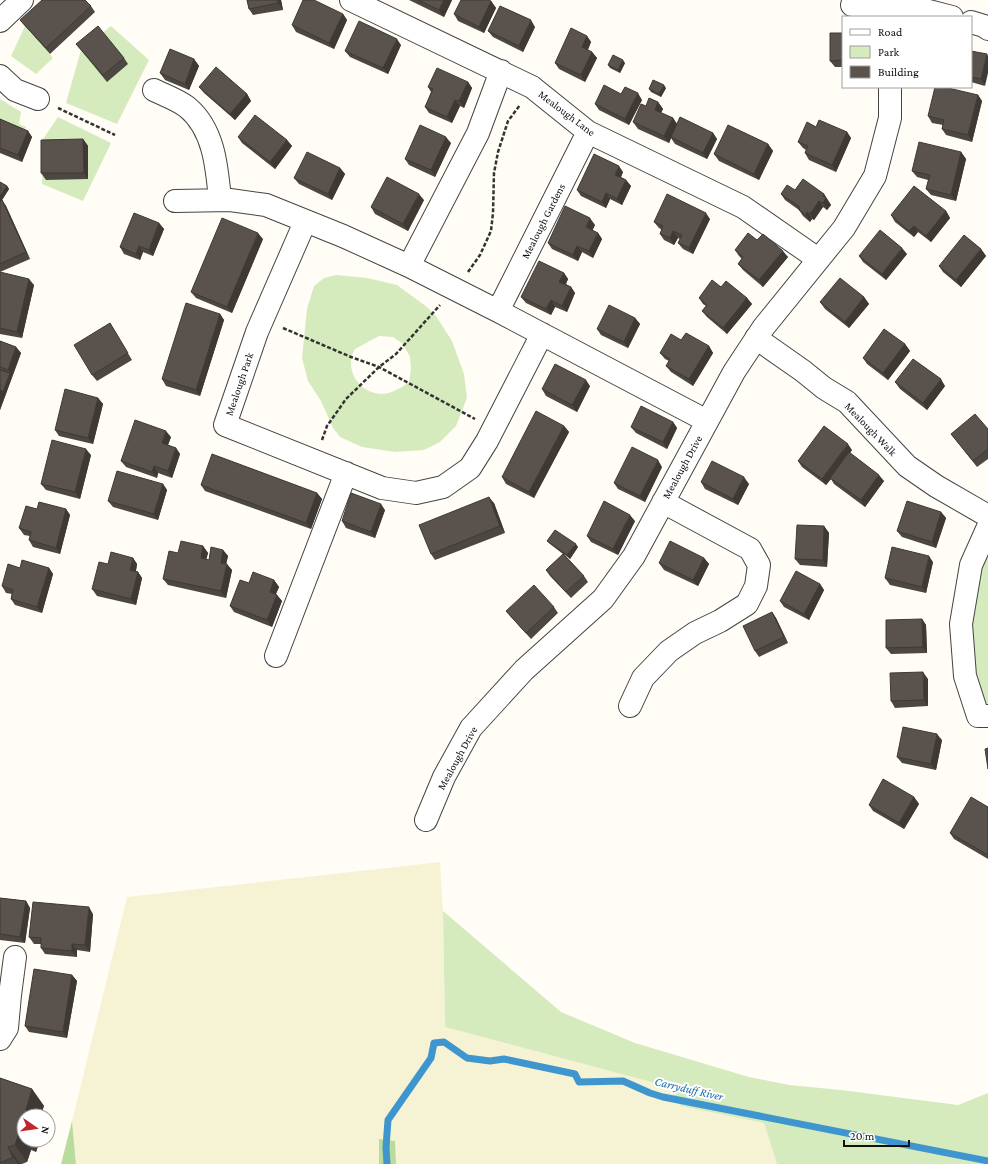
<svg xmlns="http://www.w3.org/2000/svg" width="988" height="1164" font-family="'Crimson Pro',serif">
<rect width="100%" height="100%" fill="#fffdf5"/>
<path fill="#f6f3d4" d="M440,862L443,911L445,1027L666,1086L681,1106L764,1123L777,1164H396L395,1141L379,1140V1164H76L72,1121L127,897Z"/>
<path fill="#d5ebbd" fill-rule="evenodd" d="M25,26L53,58L36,74L11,56Z
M111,26L149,60L117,124L66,103L81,50Z
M0,99L21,112L19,124L26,127L25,133L0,122Z
M58,117L111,143L83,201L42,184L43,139Z
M336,275L367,278L397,285L427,307L436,316L452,341L464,374L467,398L456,426L440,442L424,450L395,452L362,447L340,437L333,428L321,401L308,381L302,358L307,309L314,286L324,278ZM379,336L393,337L403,344L410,357L411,369L409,382C401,388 391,394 381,394C363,393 350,378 351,361C351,357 353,353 355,349Z
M988,548V705L983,701L974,666L971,628L980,566Z
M443,911L561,1012L635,1043L749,1077L789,1085L841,1090L958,1105L988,1093V1164H777L764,1123L681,1106L666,1086L445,1027Z"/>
<path fill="#b9dc9c" d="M72,1121L76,1164H61Z
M379,1139L395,1141L396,1164H379Z"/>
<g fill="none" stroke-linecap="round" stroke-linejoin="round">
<path stroke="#3f96cf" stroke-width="7" d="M387,1164L386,1147L388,1120L431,1058L434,1043L444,1042L467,1058L490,1061L504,1059L575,1074L579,1082L623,1081L650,1093L663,1097L988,1161"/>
<g stroke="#444" stroke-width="24">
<path id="minor" d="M351,0L532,87L588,132L743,207L818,259
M852,5H891L921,9L952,17
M0,21L22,0
M971,22L984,26L988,29
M0,76L15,90L38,99
M154,90C164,95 178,100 187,107C214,129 217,167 220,200
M175,201L230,200L266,205L343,236L409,266L498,311L707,421
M305,222L257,332L225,425L382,488L416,493L443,487L470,468L487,441L542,334
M409,266L478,133L501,71
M498,311L588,132
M756,338L803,371L824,388L847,402L907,466L936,486L988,516
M988,527L971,565L961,624L965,676L978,716H988
M276,656L346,473
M630,706L643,678L669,651L695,633L720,621L747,604L756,586L759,565L750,549L663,502
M426,820L444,777L471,728L524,670L603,599L634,556L734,372L763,328L844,228L875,176L890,118V87
M0,1039L7,1028L10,995L15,957"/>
</g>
<path stroke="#333" stroke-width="2.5" stroke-dasharray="4 2" stroke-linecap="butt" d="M58,108L115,135
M468,272L480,255L491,231L493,213L494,173L498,152L508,121L520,105
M283,328L351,357L379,367L475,419
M322,440L327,426L346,399L379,367L396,354L440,305"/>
<use href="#minor" stroke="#fff" stroke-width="22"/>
</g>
<path fill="#4d4742" d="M247,0H281L283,10L253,15L249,9Z
M409,0H452L444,17Z
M491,1L496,8L484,33L458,21L454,14Z
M91,6L95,12L50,54L25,26L20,20Z
M343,14L347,20L334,49L296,32L292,25Z
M535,27L523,52L493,37L488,31Z
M843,33V67H835L830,61Z
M587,36L591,42L588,50L592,52L597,58L585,82L559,69L555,63Z
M76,44L124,58L128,64L107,82L81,50Z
M401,45L388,74L350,57L345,51Z
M971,51L985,86L971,82Z
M194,59L199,66L189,90L165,80L160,73Z
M625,63L620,73L610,68L608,65Z
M468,82L472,88L464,108L460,106L452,123L429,113L425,107L431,92L428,87Z
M199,87L247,94L251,101L235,120L204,93Z
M666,88L661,97L651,92L649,89Z
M621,94L642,100L629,125L599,110L595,104Z
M978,95L982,101L972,142L946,135L942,129L943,125L932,123L928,116Z
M658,102L663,109L661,113L673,118L677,124L713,133L717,139L707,159L675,144L671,138L669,143L638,129L633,122L646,106Z
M0,119L28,131L32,137L22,162L0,153Z
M816,127L847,132L851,138L836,172L809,160L805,153L806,150L803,148L798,142Z
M238,137L287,140L292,146L275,169L242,143Z
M83,139L88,146V179L46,180L41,173Z
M451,143L435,177L409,165L405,159Z
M768,144L773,151L759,180L719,161L714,154Z
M961,152L966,159L956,201L931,195L926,189L928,180L917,177L912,171Z
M340,168L345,174L332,200L299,184L294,178Z
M623,172L621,177L626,180L631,186L622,205L610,199L606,208L581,196L577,190Z
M0,182L7,186L9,189L2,200L6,206L30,259L0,272L34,285L22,338L0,334Z
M795,190L824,194L831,205L827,210L823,207L814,220L812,219L810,222L803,216L799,210L785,200L781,194Z
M424,200L408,231L375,214L371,207Z
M946,211L950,218L931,242L918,232L914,237L895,222L891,215Z
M710,219L693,254L683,249L678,243L680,239L678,238L674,245L664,240L660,234L662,230L659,228L654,222Z
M159,223L164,229L153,256L143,252L140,260L124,254L120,247Z
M595,225L592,230L598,233L602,239L593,258L582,252L578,261L552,249L548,243Z
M263,239L232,313L196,298L191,292Z
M757,240L788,257L763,287L743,270L738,264L742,259L739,256L735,250Z
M981,249L986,256L961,287L943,272L939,266Z
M907,254L886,280L863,262L859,256Z
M564,273L568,279L566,284L571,287L575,293L567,312L555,307L551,315L526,303L521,297Z
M721,287L747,298L752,304L727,334L707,317L702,311L706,306L703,304L699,298Z
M864,297L869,304L849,328L825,309L820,302Z
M220,314L224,320L200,396L166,386L162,379Z
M635,318L640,324L628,348L601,335L597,329Z
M110,323L132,360L97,381L92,375Z
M681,340L709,346L713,353L693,386L671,372L666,366L669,361L665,359L660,353Z
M0,341L16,347L21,353L0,410Z
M905,344L910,351L888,380L867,364L863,358Z
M895,382L945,386L927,410L900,389Z
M590,386L577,412L546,396L542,389Z
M98,398L103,404L93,444L59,436L55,430Z
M673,422L677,428L667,449L636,433L631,427Z
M564,426L569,432L534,498L506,484L502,477Z
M988,429V459L977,467L951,434Z
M171,437L168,445L176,448L180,454L172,478L158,473L157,478L126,467L121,461Z
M852,450L850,453L884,481L865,507L834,484L831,479L826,485L802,467L798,461Z
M91,455L80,499L46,490L41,484Z
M662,467L645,502L618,489L614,483Z
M701,482L749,484L738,505L705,489Z
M163,484L167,490L158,520L113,507L108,501Z
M201,485L317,493L322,499L311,529L205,491Z
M494,503L505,533L435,560L431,554Z
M37,509H66L70,515L60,554L33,547L29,540L30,536L24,535L19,528Z
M385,510L375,538L346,528L342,521Z
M941,512L946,518L936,548L902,537L897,531Z
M635,521L618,555L591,542L587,536Z
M824,526L829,533L827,567L800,565L795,559Z
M547,541L578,547L570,559L564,554L584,576L588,582L571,598L550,576L546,570L563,554L550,544Z
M203,546L208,553L206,559L209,560L223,550L228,556L226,564L232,570L226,598L168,585L163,579L178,553Z
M133,558L137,564L136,571L138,572L142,578L136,605L97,596L92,589L108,564Z
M704,558L709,564L698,586L664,570L659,563Z
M933,562L926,593L890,585L885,578Z
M20,568H49L53,574L42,613L15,605L11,599L12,594L6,593L2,586Z
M274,580L279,587L276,594L282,601L272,627L234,612L230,606L249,583Z
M820,584L824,590L809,620L784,607L780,601Z
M554,607L558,613L531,639L511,617L506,611Z
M772,612L776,618L788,643L759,657L755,651Z
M922,619L926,625L927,653L891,654L886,648Z
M928,679V706L895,708L891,701Z
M942,740L936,770L902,763L897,757Z
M914,797L919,804L904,829L873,811L869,805Z
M988,807V859L954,839L950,833Z
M0,898L26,901L30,908L25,943L0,940Z
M93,914L90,952L77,950V957L45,954L41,948V944H34L29,937Z
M72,975L77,981L67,1038L29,1032L25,1026Z
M0,1078L32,1089L44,1106L24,1116V1140H40L36,1152L31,1150L27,1162L22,1164H0Z"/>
<path fill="#3f3936" d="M278,0H281L283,10L278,3Z
M444,0H452L444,17L439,10Z
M491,1L496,8L484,33L479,27Z
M343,14L347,20L334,49L329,43Z
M531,20L535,27L523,52L519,46Z
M587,36L591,42L586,53L582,47Z
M397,39L401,45L388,74L383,68Z
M592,52L597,58L585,82L581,75Z
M987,54L988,56V73L985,86L981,79Z
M194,59L199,66L189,90L185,84Z
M623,60L625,63L620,73L618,70Z
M468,82L472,88L464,108L459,101Z
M664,85L666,88L661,97L659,94Z
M638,93L642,100L629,125L625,119Z
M247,94L251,101L235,120L230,114Z
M978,95L982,101L972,142L968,135Z
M455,100L460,106L452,123L447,117Z
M658,102L663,109L659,116L655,110Z
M673,118L677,124L669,143L664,136Z
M28,131L32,137L22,162L18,155Z
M847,132L851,138L836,172L832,165Z
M713,133L717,139L707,159L703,153Z
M446,137L451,143L435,177L431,170Z
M83,139L88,146V179L84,173Z
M287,140L292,146L275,169L270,162Z
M768,144L773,151L759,180L754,174Z
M961,152L966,159L956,201L951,195Z
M619,166L623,172L619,181L615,175Z
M340,168L345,174L332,200L328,194Z
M626,180L631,186L622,205L617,199Z
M7,186L9,189L2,200L6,206L30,259L26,252L0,203V197Z
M606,193L610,199L606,208L602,202Z
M419,194L424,200L408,231L403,224Z
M824,194L831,205L827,210L823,203V196Z
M819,201L823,207L814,220L810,214Z
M946,211L950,218L931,242L926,236Z
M807,212L812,219L810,222L806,215Z
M706,213L710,219L693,254L689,248Z
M590,218L595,225L591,234L586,227Z
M159,223L164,229L153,256L149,250Z
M914,226L918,232L914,237L909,231Z
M673,231L678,238L674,245L670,238Z
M258,233L263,239L232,313L227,307Z
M598,233L602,239L593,258L589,251Z
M139,246L143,252L140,260L136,254Z
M577,246L582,252L578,261L573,255Z
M902,248L907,254L886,280L882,274Z
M981,249L986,256L961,287L956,280Z
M783,251L788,257L763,287L759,280Z
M564,273L568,279L564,288L559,282Z
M29,279L34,285L22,338L17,332Z
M571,287L575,293L567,312L562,306Z
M864,297L869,304L849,328L845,322Z
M747,298L752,304L727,334L723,328Z
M551,300L555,307L551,315L546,309Z
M220,314L224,320L200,396L196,390Z
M635,318L640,324L628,348L624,342Z
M905,344L910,351L888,380L883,373Z
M709,346L713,353L693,386L689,379Z
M16,347L21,353L0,410V391L10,373L8,370Z
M941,379L945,386L927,410L923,403Z
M586,380L590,386L577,412L572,405Z
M98,398L103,404L93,444L88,438Z
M673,422L677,428L667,449L663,442Z
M564,426L569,432L534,498L529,492Z
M166,431L171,437L166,450L162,443Z
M848,444L852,450L831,478H830L831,479L826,485L822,479Z
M176,448L180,454L172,478L168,471Z
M86,449L91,455L80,499L75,492Z
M658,460L662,467L645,502L640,496Z
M154,466L158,473L157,478L152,472Z
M879,475L884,481L865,507L861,500Z
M744,477L749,484L738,505L733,499Z
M163,484L167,490L158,520L154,514Z
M317,493L322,499L311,529L306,523Z
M489,497L494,503L505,533L500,526Z
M381,504L385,510L375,538L371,532Z
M66,509L70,515L60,554L56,548Z
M941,512L946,518L936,548L932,542Z
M630,515L635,521L618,555L613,549Z
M824,526L829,533L827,567L823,560Z
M576,544L578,547L570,559L567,555Z
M203,546L208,553L205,565L201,558Z
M223,550L228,556L225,569L221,563Z
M929,556L933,562L926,593L922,587Z
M133,558L137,564L135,576L130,570Z
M704,558L709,564L698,586L693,580Z
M227,564L232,570L226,598L221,591Z
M49,568L53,574L42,613L37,607Z
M138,572L142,578L136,605L131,599Z
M274,580L279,587L274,598L270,592Z
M820,584L824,590L809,620L804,614Z
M277,595L282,601L272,627L267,620Z
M772,612L776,618L788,643L784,637Z
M922,619L926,625L927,653L923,647Z
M923,672L928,679V706L924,700Z
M937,734L942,740L936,770L931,764Z
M914,797L919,804L904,829L899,823Z
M26,901L30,908L25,943L20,937Z
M89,907L93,914L90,952L85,945Z
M72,944L77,950V957L72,951Z
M72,975L77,981L67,1038L63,1032Z
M32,1089L44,1106L41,1116H30L26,1110Z
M19,1133L31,1150L27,1162L15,1145Z
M28,1140H40L36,1152Z
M8,1147L20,1164H18L13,1157Z"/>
<path fill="#5a524d" stroke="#3f3936" d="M42,0H85L91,6L46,48L20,20Z
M247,0H278V3L249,9Z
M303,0H314L343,14L329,43L292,25Z
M418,0H444L439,10Z
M461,0H489L491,1L479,27L454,14Z
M500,6L531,20L519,46L488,31Z
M359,21L397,39L383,68L345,51Z
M98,26L124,58L103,75L76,44Z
M571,28L587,36L582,47L592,52L581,75L555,63Z
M830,33H843V60L830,61Z
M170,49L194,59L185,84L160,73Z
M971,51L987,54L981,79L971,77Z
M613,55L623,60L618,70L608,65Z
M216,67L247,94L230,114L199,87Z
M437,68L468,82L459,101L455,100L447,117L425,107L433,89L428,87Z
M653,80L664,85L659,94L649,89Z
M604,85L621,94L625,87L638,93L625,119L595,104Z
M935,87H944L978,95L968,135L942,129L944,120L928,116Z
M649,98L658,102L655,110L673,118L664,136L633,122L641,104L646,106Z
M255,115L287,140L270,162L238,137Z
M680,117L713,133L703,153L671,137Z
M0,119L28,131L18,155L0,148Z
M819,120L847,132L832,165L805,153L808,146L798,142L807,122L816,127Z
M420,125L446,137L431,170L405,159Z
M728,125L768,144L754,174L714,154Z
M83,139L84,173H41V140Z
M919,142L961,152L951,195L926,189L930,175L912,171Z
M307,152L340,168L328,194L294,178Z
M594,154L619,166L615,175L626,180L617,199L606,193L602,202L577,190Z
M387,177L419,194L403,224L371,207Z
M803,179L824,194L823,196L826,198L823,203L819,201L810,214L807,212L806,215L799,210L800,207L781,194L787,185L795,190Z
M0,182L7,186L0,197Z
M914,186L946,211L926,236L914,226L909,231L891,215Z
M667,194L706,213L689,248L678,243L682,235L673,231L670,238L660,234L663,226L654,222Z
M2,200L26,252L0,264V201Z
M565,206L590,218L586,227L598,233L589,251L577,246L573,255L548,243Z
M134,213L159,223L149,250L139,246L136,254L120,247Z
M222,218L258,233L227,307L191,292Z
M880,230L902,248L882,274L859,256Z
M748,233L757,240L763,234L783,251L759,280L738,264L743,257L735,250Z
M964,235L981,249L956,280L939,266Z
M539,261L564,273L559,282L571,287L562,306L551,300L546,309L521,297Z
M0,272L29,279L17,332L0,328Z
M840,278L864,297L845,322L820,302Z
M712,280L721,287L726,281L747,298L723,328L702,311L707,305L699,298Z
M186,303L220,314L196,390L162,379Z
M609,305L635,318L624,342L597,329Z
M110,323L128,353L92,375L74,345Z
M884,329L905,344L883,373L863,358Z
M686,333L709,346L689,379L666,366L670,359L660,353L671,334L681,340Z
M0,341L16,347L8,370L0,367Z
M913,359L941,379L923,403L895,382Z
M555,364L586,380L572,405L542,389Z
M0,370L10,373L3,392L0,389Z
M65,389L98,398L88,438L55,430Z
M641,406L673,422L663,442L631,427Z
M536,411L564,426L529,492L502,477Z
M975,414L988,429V449L973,461L951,434Z
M135,420L166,431L162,443L176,448L168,471L154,466L152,472L121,461Z
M824,426L848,444L822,479L798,461Z
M52,440L86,449L75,492L41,484Z
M632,447L658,460L640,496L614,483Z
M849,452L879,475L861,500L830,478Z
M212,454L317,493L306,523L201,485Z
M712,461L744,477L733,499L701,482Z
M117,471L163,484L154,514L108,501Z
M351,493L381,504L371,532L342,521Z
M489,497L500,526L431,554L419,525Z
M604,501L630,515L613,549L587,536Z
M907,501L941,512L932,542L897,531Z
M39,502L66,509L56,548L29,540L31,532L19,528L26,506L37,509Z
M797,525L824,526L823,560L795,559Z
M555,530L576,544L567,555L547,541Z
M181,541L203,546L201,558L209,560L211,547L223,550L221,563L227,564L221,591L163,579L169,551L178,553Z
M670,541L704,558L693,580L659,563Z
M892,547L929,556L922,587L885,578Z
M111,552L133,558L130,570L138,572L131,599L92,589L99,562L108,564Z
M563,554L584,576L566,592L546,570Z
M22,560L49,568L37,607L11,599L13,590L2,586L8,564L20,568Z
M796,571L820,584L804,614L780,601Z
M253,572L274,580L270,592L277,595L267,620L230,606L240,580L249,583Z
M534,585L554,607L526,633L506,611Z
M772,612L784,637L755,651L743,626Z
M922,619L923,647L886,648V620Z
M923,672L924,700L891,701L890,673Z
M903,727L937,734L931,764L897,757Z
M988,748V769L985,749Z
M883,779L914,797L899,823L869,805Z
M971,797L988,807V855L950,833Z
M0,898L26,901L20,937L0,934Z
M33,902L89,907L85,945L72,944V951L41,948V938L29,937Z
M34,969L72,975L63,1032L25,1026Z
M0,1078L32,1089L26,1110L31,1112L30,1116H24V1134L19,1133L15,1145L8,1147L13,1157L0,1163Z"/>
<g text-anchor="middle" stroke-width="4" stroke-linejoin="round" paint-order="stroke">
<g font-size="11" fill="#111" stroke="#fff">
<text transform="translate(567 113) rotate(37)" y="4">Mealough Lane</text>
<text transform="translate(543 221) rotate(-63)" y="4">Mealough Gardens</text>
<text transform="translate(239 384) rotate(-71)" y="4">Mealough Park</text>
<text transform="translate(871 429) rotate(46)" y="4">Mealough Walk</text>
<text transform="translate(682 467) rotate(-61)" y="4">Mealough Drive</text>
<text transform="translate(457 758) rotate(-61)" y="4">Mealough Drive</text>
</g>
<g font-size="12" font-style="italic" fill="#1768a6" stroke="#fff">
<text transform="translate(689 1089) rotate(13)" y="4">Carryduff River</text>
</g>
</g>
<rect x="842" y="16" width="130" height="72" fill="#ffffff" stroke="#a0a0a0"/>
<rect x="850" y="29" width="20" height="6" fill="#ffffff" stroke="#a0a0a0"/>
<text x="878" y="36" font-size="12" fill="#111111">Road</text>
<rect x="850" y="46" width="20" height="12" fill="#d5ebbd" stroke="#a0a0a0"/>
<text x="878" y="56" font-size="12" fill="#111111">Park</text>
<rect x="850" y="66" width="20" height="12" fill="#5a524d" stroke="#a0a0a0"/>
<text x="878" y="76" font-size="12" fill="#111111">Building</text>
<g transform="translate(36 1128) rotate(103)"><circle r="19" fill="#ffffff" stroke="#a0a0a0"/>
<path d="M0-3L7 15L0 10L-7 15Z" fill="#c4262e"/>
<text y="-6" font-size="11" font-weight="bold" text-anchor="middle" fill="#111111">N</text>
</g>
<path d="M844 1140v6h65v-6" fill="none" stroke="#111111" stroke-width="2"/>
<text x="850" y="1140" font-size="12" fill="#111111" stroke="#ffffff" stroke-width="3" paint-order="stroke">20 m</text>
</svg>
